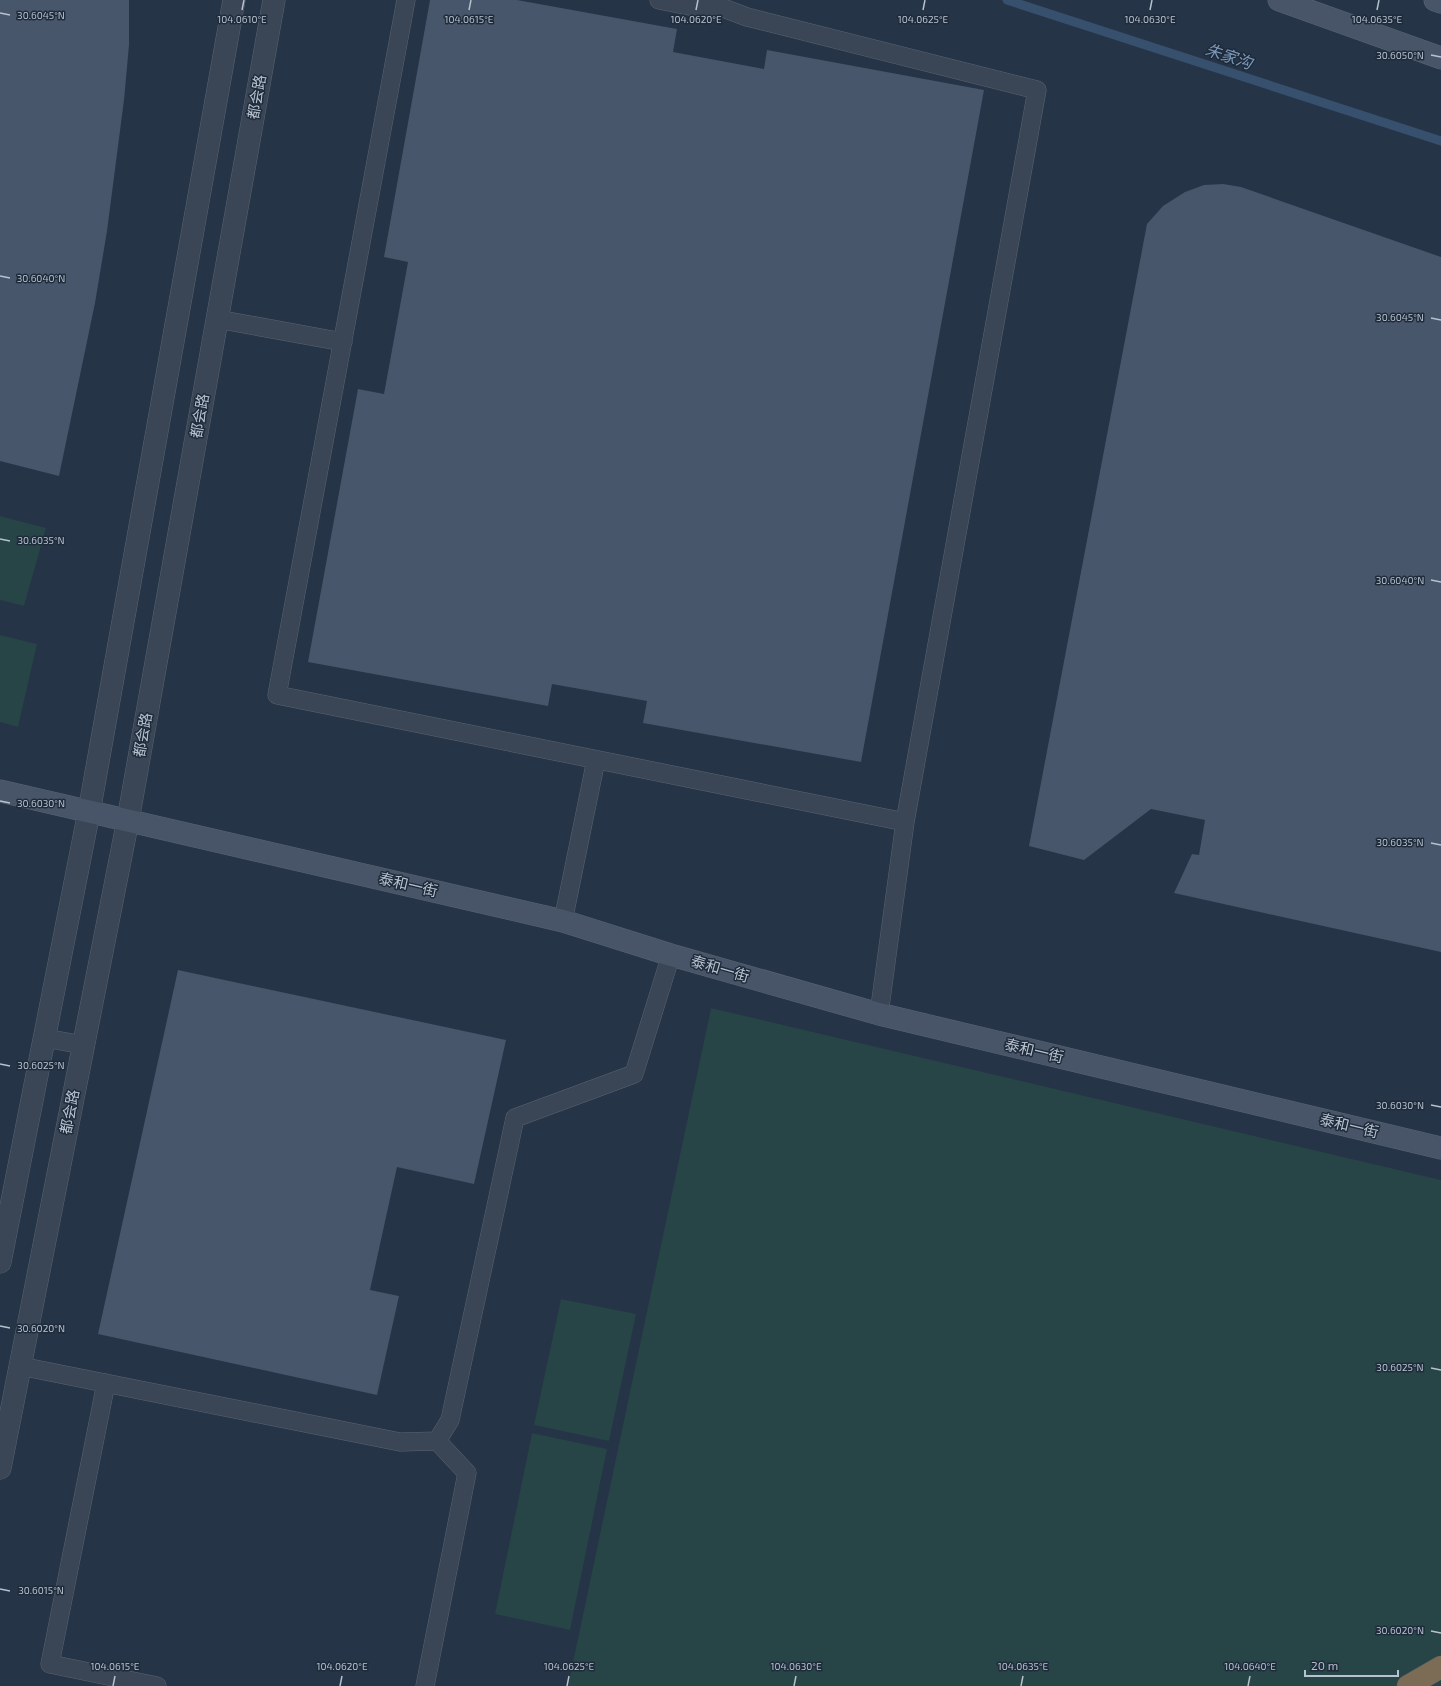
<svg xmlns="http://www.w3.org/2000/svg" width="1441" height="1686" font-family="'Exo 2','Noto Sans SC',sans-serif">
<rect width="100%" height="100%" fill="#253446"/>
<path fill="#274447" d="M0,516L46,528L24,606L0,600Z
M0,635L37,644L18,727L0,722Z
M711,1008L1441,1180V1686H568Z
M561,1299L636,1314L609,1441L534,1425Z
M532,1433L607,1449L570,1630L495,1614Z"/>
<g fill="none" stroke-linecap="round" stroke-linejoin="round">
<path stroke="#37506e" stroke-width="9" d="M1007,0L1441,141"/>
</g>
<path fill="#47566a" d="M0,0H129V45L124,100L107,231L95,303L59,476L0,461Z
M430,0H517L677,29L673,52L764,69L767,50L984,90L861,762L643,723L647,701L552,684L548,706L308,662L358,389L384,394L408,262L384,257Z
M1223,184L1241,187L1441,257V952L1174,893L1192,854L1199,855L1205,820L1151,809L1084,860L1029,846L1147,224L1163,206L1185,192L1204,185Z
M178,970L506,1040L474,1184L397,1167L370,1290L399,1296L377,1395L98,1334Z"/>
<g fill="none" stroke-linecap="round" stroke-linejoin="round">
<g stroke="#596472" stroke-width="19">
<path id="lane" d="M406,0L277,695L905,822
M659,0L714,11
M702,0L747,17L1037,90L905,822L879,1014
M217,319L343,342
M563,921L596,760
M45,1038L83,1045
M20,1366L400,1442L437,1441L450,1420L515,1118L634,1074L671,955
M106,1383L50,1664L157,1686
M425,1686L467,1473L437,1441"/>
</g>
<g stroke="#596472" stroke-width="23">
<path id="street" d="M0,1262L89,812L234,0
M0,1468L128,820L274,0"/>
</g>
<g stroke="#596472" stroke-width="23">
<path id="secondary" d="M1279,0L1441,58
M1435,0L1441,2
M0,791L563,921L671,955L879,1014L1441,1148"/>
</g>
<g stroke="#445160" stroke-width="23">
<path id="highway" d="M1408,1686L1441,1667"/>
</g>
<use href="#lane" stroke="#3a4655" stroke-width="18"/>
<use href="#street" stroke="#3a4655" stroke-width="22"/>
<use href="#secondary" stroke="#485569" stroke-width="22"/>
<use href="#highway" stroke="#7c6c56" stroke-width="22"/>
</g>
<path fill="none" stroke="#b8c1ce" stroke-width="1.5" d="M242,10L244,0M469,10L471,0M696,10L698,0M923,10L925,0M1150,10L1152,0M1377,10L1379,0M0,13L10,15M1431,55L1441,57M0,276L10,278M1431,318L1441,320M0,539L10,541M1431,580L1441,582M0,801L10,803M1431,843L1441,845M0,1064L10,1066M1431,1105L1441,1107M0,1326L10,1328M1431,1368L1441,1370M0,1589L10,1591M1431,1631L1441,1633M113,1686L115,1676M340,1686L342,1676M567,1686L569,1676M794,1686L796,1676M1021,1686L1023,1676M1248,1686L1250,1676"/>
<g text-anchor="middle" stroke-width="3" stroke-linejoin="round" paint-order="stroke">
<g font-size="15" fill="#b8c1ce" stroke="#1e2b3b">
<text transform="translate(257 97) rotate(-80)" y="5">都会路</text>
<text transform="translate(200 416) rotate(-80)" y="5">都会路</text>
<text transform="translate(143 735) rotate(-80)" y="5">都会路</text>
<text transform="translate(408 885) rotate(13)" y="5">泰和一街</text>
<text transform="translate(720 969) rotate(16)" y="5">泰和一街</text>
<text transform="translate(1034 1051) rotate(13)" y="5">泰和一街</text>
<text transform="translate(70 1112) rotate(-79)" y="5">都会路</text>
<text transform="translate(1349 1126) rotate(13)" y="5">泰和一街</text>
</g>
<g font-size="16" font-style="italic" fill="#7c98b8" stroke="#1e2b3b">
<text transform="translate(1229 56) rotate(18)" y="6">朱家沟</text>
</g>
</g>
<g font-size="10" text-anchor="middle" fill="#b8c1ce" stroke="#1e2b3b" stroke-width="3" stroke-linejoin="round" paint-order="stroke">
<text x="41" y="19">30.6045°N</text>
<text x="242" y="23">104.0610°E</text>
<text x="469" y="23">104.0615°E</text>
<text x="696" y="23">104.0620°E</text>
<text x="923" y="23">104.0625°E</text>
<text x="1150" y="23">104.0630°E</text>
<text x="1377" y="23">104.0635°E</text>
<text x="1400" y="59">30.6050°N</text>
<text x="41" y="282">30.6040°N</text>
<text x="1400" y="321">30.6045°N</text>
<text x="41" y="544">30.6035°N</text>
<text x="1400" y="584">30.6040°N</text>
<text x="41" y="807">30.6030°N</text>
<text x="1400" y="846">30.6035°N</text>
<text x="41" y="1069">30.6025°N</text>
<text x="1400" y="1109">30.6030°N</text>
<text x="41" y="1332">30.6020°N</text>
<text x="1400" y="1371">30.6025°N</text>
<text x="41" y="1594">30.6015°N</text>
<text x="1400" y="1634">30.6020°N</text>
<text x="115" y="1670">104.0615°E</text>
<text x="342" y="1670">104.0620°E</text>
<text x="569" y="1670">104.0625°E</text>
<text x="796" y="1670">104.0630°E</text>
<text x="1023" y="1670">104.0635°E</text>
<text x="1250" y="1670">104.0640°E</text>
</g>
<path d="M1305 1670v6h93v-6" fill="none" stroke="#b8c1ce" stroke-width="2"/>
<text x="1311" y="1670" font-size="12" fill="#b8c1ce" stroke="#1e2b3b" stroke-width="3" paint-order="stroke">20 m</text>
</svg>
